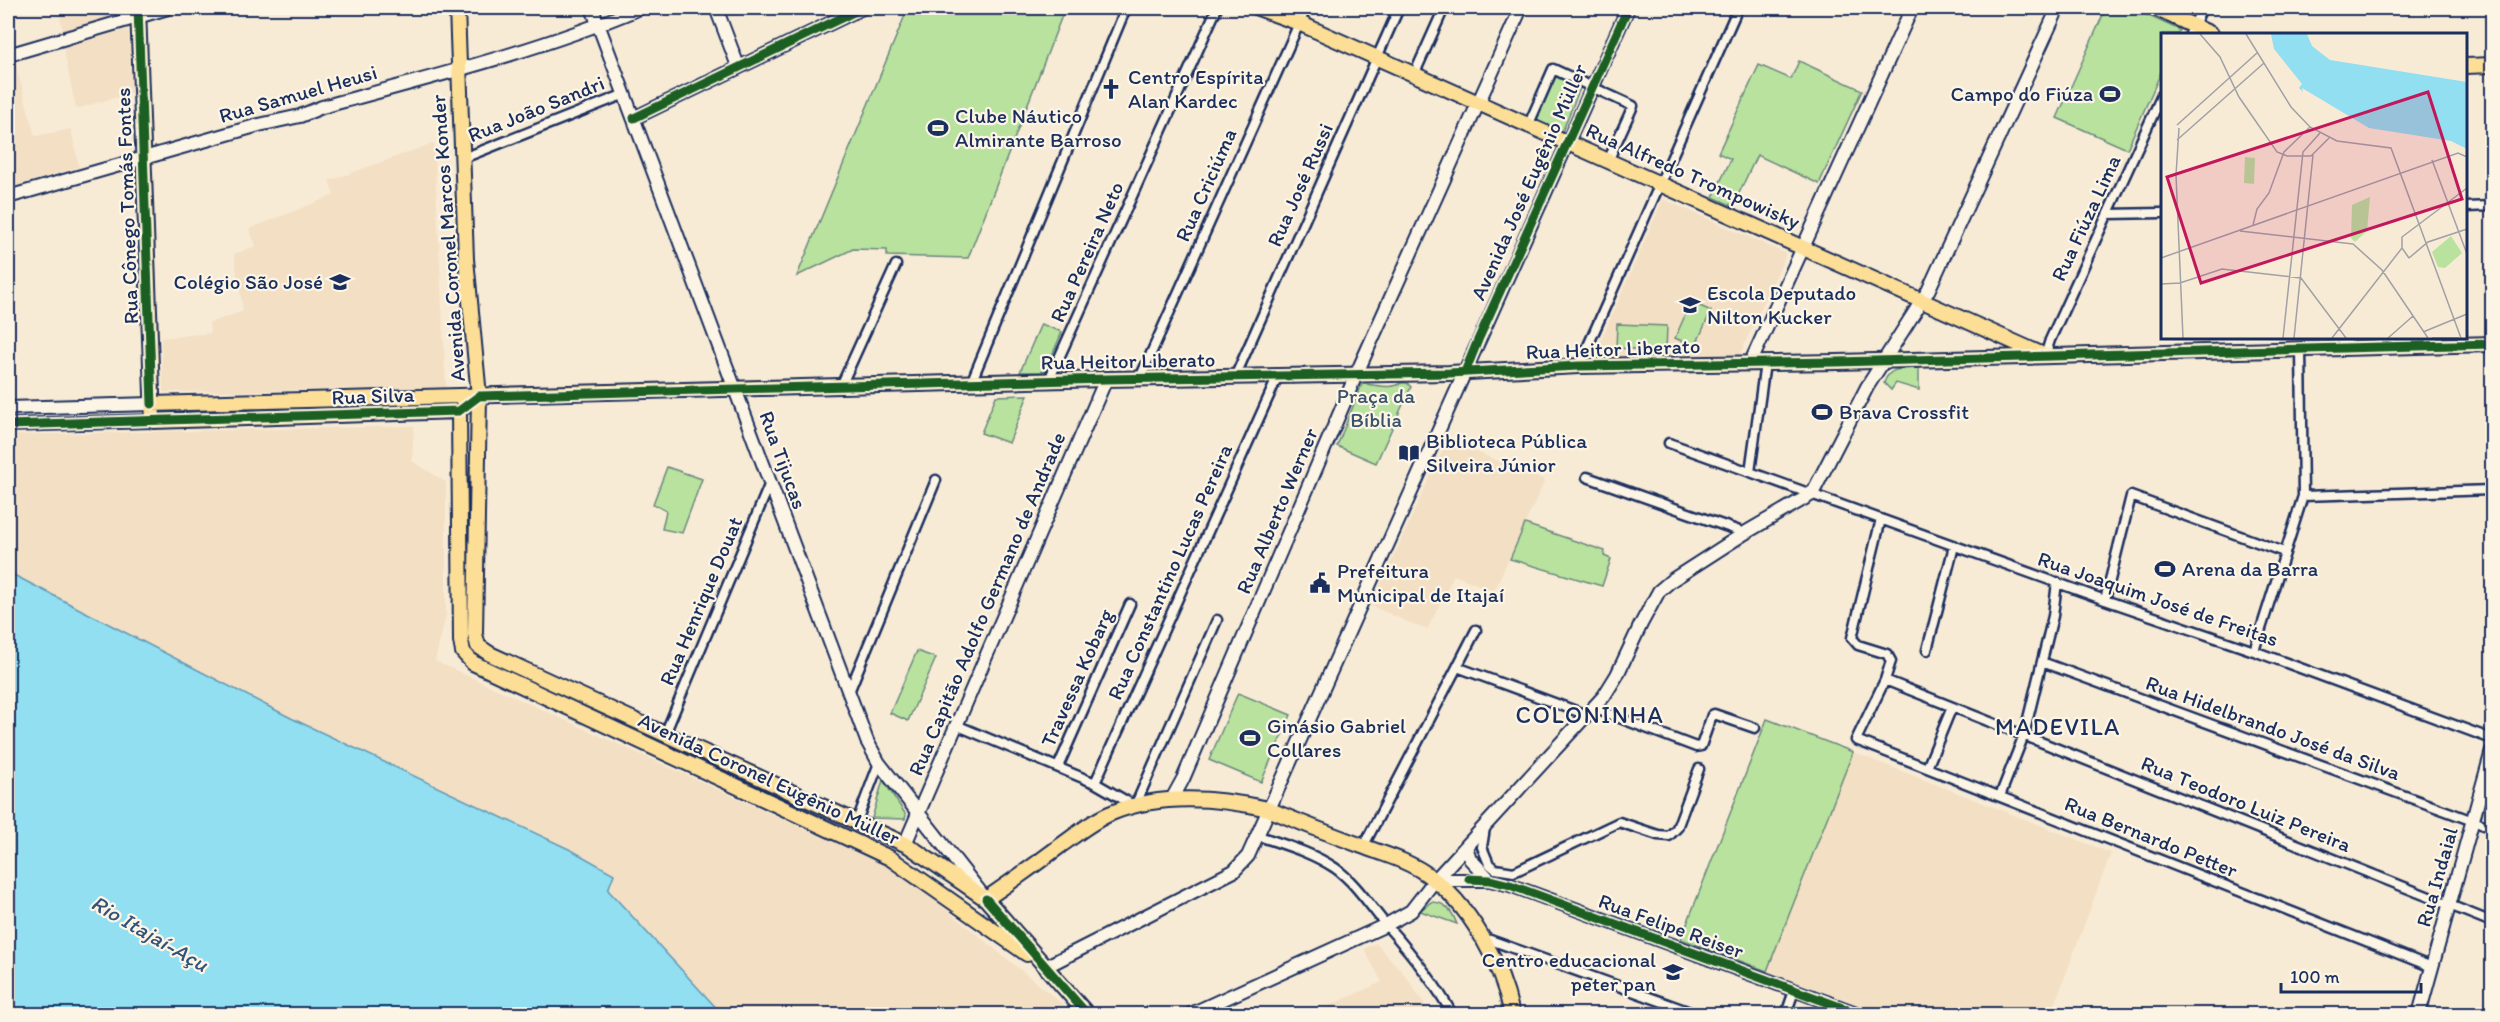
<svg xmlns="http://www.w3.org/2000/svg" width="2500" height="1022" font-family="Itim,sans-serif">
<rect width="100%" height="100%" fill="#f8ebd6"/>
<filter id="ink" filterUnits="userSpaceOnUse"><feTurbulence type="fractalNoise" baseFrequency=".0167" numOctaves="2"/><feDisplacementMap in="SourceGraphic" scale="12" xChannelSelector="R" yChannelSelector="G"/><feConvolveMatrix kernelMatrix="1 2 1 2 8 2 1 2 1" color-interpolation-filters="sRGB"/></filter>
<g filter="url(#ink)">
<path fill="#f3dfc3" d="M58,8H131L132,9L127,13L63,31Z
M126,30L129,32L131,93L76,109L63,47Z
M15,61L35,136L71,129L79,167L8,188V64Z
M434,143L446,388L163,392L161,338L210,333L209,323L243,311L234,254L256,246L249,229L334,195L329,181Z
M1663,199L1785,253V257L1740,354L1595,358L1594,356Z
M414,426L412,461L446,482V616L435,661L900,872L1075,1014H722L608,890L614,874L573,851L291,718L8,572V435Z
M1447,440L1545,480L1494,591L1454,575L1427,630L1371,606Z
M1853,752L2111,853L2051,1014H1886L1767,971Z
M1376,943L1405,975L1431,1014H1311L1382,982L1364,949Z"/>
<path fill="#b8e29e" stroke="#6a887e" stroke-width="1.5" d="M908,8H1065L968,258L887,256V250L853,249L797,276Z
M2106,8H2131L2180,30L2178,34H2162V70L2127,149L2057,118Z
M1799,61L1862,90L1819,184L1757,155L1733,206L1713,197L1731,159L1718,153L1759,65L1791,79Z
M1554,74L1581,86L1562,132L1535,120Z
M1691,302L1711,311L1695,347L1675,338Z
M1041,324L1062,332L1045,372H1020Z
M1617,324L1667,326L1666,351L1616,348Z
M1919,368V390L1896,383L1891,390L1884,383C1889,366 1904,369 1919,368Z
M1401,383H1407L1411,387L1376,463L1337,446L1362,384C1375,384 1390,390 1401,383Z
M1028,395L1009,443L981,433L996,396Z
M667,467L702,479L682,533L662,529L666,511L653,504Z
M1525,524L1605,551L1604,556L1611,559L1602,586L1510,559Z
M917,651L936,658L908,721L890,713Z
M1238,693L1291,715L1261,782L1209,760Z
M1767,719L1853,752L1767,971L1681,939Z
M883,780L906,815L905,819L872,818Z
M1431,902C1446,902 1452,911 1457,924L1420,911Z"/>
<path fill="#91dff0" stroke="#6299b6" stroke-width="1.5" d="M8,572L291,718L573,851L614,874L608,890L722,1014H8Z"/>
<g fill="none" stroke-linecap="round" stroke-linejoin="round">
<g stroke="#1b2f5e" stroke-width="13">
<path id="street" d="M2190,34L2202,8
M1414,75L1444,8
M1528,126L1553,69L1633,106L1608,161
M461,159L625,94
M2466,207L2492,206
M2108,214L2162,213
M2301,349L2303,496L2492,490
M2045,356L2050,340L2162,95
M1765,363L1750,472L2105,600L2254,651L2492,739
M1579,366L1738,8
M1235,377L1399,8
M1140,378L1306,8
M1049,380L1217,8
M971,383L1126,8
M841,386L896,265
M1669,443L1750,472
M1587,477L1745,533
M1881,519L1852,638L1858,645L1887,654L1891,661L1885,680L1856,740L2432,967
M2105,600L2131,496L2284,552
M1927,650L1954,546
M2254,651L2303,496
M2042,662L2492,828
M1457,667L1476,630
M1885,680L2492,922
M849,692L936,480
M1593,708L1696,747L1701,746L1712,715L1714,714L1755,728
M956,725L1095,783L1135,806L1217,620
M665,734L770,483
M1058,767L1130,604
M1927,768L1952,707
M1095,783L1278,376
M2000,796L2024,735L2053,616L2057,582
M857,821L879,763
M1485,828L1482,847L1489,864L1495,869L1514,872L1619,822L1658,835L1669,836L1677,828L1699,769
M1259,836C1285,845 1311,852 1335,868C1356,883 1370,906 1387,926C1411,953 1435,982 1452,1014
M1363,847L1457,667L1587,715
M1482,937L1696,1014
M1786,1014L1794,991"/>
</g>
<g stroke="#1b2f5e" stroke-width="16">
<path id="secondary" d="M592,8L867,741L879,763L981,893
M716,8L738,66
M8,55L168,8
M634,118L862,8
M8,197L259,125L300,116L322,107C428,78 538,51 640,8
M1750,364L1912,8
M8,408L152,404
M8,425L153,421
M1172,799L1183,779L1356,375L1521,8
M905,844L1106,379
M1466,847L1470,859L1490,880
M1435,880H1490L1510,885L1859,1014
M1045,967L1234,871L1248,856L1628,8
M1191,1014L1386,925L1411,911L1435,880L1604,696L1617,675L1641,624L1659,591L1672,580L1745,533L1812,494L1867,387L1928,291L2058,8
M2419,1014L2492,751"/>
</g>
<g stroke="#1b2f5e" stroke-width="18">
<path id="primary" d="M138,8L153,421L459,411L465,406
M457,8L466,259L479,396L475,634L478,646L490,654L909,846L986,899L1087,1014
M1258,8L1299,23L2041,354
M2155,8L2211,34
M2466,66L2492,65
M152,404L1106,379L1449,373L1579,366L1837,362L2492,344
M459,411L461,641L463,652L473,663L890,858L1027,954
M986,899C1011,882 1036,864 1060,846C1077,834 1095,819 1114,812C1163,793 1219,798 1268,809C1299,822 1330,834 1362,846C1383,854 1406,860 1425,873C1470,903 1501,963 1512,1014"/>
</g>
<use href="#street" stroke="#fcf5e5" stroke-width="8"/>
<use href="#secondary" stroke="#fcf5e5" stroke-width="12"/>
<use href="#primary" stroke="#fcde96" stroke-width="14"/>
<g stroke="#fcf5e5" stroke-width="13">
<path id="cycleway" d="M138,8L152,404
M634,118L862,8
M1465,372L1478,340L1628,8
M8,425L459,411L479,396L1106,379L1449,373L1579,366L1837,362L2492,344
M1469,879L1490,880L1510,885L1859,1014
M986,899L1087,1014"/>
</g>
<use href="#cycleway" stroke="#1b5e20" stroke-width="9"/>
</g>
</g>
<defs>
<g id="church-bare" transform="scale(1.62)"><path d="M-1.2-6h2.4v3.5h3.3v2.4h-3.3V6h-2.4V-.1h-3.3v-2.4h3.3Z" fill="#1b2f5e" stroke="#fcf5e5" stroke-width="2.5" paint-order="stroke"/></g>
<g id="stadium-bare" transform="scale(1.62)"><path d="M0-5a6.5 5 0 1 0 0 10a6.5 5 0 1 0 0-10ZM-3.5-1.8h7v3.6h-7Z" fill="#1b2f5e" stroke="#fcf5e5" stroke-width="2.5" paint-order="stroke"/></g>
<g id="school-bare" transform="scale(1.62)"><path d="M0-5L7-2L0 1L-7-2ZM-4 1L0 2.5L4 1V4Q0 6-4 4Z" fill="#1b2f5e" stroke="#fcf5e5" stroke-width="2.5" paint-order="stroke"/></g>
<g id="library-bare" transform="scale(1.62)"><path d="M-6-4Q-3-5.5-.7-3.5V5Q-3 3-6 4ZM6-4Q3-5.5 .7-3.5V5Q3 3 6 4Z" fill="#1b2f5e" stroke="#fcf5e5" stroke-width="2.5" paint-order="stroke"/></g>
<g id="civic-bare" transform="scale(1.62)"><path d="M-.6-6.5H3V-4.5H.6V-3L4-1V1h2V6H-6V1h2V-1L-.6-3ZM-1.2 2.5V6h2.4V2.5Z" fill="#1b2f5e" stroke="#fcf5e5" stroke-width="2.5" paint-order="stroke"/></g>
</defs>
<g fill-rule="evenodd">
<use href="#church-bare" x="1111" y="89"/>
<use href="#stadium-bare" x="2110" y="94"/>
<use href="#stadium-bare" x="938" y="128"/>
<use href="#school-bare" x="340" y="282"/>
<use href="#school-bare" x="1690" y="305"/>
<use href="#stadium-bare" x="1822" y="412"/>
<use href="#library-bare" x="1409" y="453"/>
<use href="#stadium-bare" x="2165" y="569"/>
<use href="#civic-bare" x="1320" y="583"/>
<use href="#stadium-bare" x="1250" y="738"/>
<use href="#school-bare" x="1673" y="972"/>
</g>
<g text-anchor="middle" stroke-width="4.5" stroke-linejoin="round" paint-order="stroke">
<g font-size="21" fill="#1b2f5e" stroke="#fcf5e5" text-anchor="start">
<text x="1128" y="84">Centro Espírita<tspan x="1128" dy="24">Alan Kardec</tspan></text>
<text x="2093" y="101" text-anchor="end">Campo do Fiúza</text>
<text x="955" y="123">Clube Náutico<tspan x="955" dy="24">Almirante Barroso</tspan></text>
<text x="323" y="289" text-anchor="end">Colégio São José</text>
<text x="1707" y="300">Escola Deputado<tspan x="1707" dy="24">Nilton Kucker</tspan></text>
<text x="1839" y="419">Brava Crossfit</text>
<text x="1426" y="448">Biblioteca Pública<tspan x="1426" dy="24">Silveira Júnior</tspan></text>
<text x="2182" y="576">Arena da Barra</text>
<text x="1337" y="578">Prefeitura<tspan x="1337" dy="24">Municipal de Itajaí</tspan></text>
<text x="1267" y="733">Ginásio Gabriel<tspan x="1267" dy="24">Collares</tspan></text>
<text x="1656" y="967" text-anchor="end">Centro educacional<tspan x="1656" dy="24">peter pan</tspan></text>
</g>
<g font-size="21" fill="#1b2f5e" stroke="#fcf5e5">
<text transform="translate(298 94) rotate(-16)" y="7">Rua Samuel Heusi</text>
<text transform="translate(536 109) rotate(-22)" y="7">Rua João Sandri</text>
<text transform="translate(1693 176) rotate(24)" y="7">Rua Alfredo Trompowisky</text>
<text transform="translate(1529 182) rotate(-66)" y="7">Avenida José Eugênio Müller</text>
<text transform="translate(1206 185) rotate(-66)" y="7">Rua Criciúma</text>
<text transform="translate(1300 185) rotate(-66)" y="7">Rua José Russi</text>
<text transform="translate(127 206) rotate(-92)" y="7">Rua Cônego Tomás Fontes</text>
<text transform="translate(2086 218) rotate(-65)" y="7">Rua Fiúza Lima</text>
<text transform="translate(448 238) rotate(-94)" y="7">Avenida Coronel Marcos Konder</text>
<text transform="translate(1087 252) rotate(-66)" y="7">Rua Pereira Neto</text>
<text transform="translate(1613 349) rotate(-2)" y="7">Rua Heitor Liberato</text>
<text transform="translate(1128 361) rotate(-1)" y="7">Rua Heitor Liberato</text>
<text transform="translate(373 396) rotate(-2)" y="7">Rua Silva</text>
<text transform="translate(783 460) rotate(70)" y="7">Rua Tijucas</text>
<text transform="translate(1277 511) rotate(-67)" y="7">Rua Alberto Werner</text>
<text transform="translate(1170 572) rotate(-66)" y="7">Rua Constantino Lucas Pereira</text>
<text transform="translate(2158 599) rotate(19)" y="7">Rua Joaquim José de Freitas</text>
<text transform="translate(701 601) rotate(-67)" y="7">Rua Henrique Douat</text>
<text transform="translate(987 604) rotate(-67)" y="7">Rua Capitão Adolfo Germano de Andrade</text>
<text transform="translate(1077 678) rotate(-66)" y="7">Travessa Kobarg</text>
<text transform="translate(2273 728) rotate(20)" y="7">Rua Hidelbrando José da Silva</text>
<text transform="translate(769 779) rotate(25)" y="7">Avenida Coronel Eugênio Müller</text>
<text transform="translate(2246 804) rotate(22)" y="7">Rua Teodoro Luiz Pereira</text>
<text transform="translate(2151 837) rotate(22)" y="7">Rua Bernardo Petter</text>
<text transform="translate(2437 877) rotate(-74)" y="7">Rua Indaial</text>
<text transform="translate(1671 926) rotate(20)" y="7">Rua Felipe Reiser</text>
</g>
<g font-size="21" fill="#3a536b" stroke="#fcf5e5">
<text x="1376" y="403">Praça da<tspan x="1376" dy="24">Bíblia</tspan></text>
</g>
<g font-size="22" font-style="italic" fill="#33527b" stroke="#fcf5e5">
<text transform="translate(150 933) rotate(30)" y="8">Rio Itajaí-Açu</text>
</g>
<g font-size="24" letter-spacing="1.5" fill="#1b2f5e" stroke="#fcf5e5">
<text x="1590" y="723">COLONINHA</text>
<text x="2058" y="735">MADEVILA</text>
</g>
</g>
<g transform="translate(2161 33)">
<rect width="306" height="306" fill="#f8ebd6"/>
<path d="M84,124L94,125L93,151L83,150ZM209,164L206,198L194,209L190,205L191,172ZM290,203L301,220L284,235L277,234L271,219Z" fill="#b8e29e"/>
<path d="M110,1H146L151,13L169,27L306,49V116L290,108L208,95L141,55L142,59L138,55L141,51L113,16Z" fill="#91dff0"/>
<path fill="none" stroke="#a0a0a6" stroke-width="1.5" d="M39,1L59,24L78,64L116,119L126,123H150L168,105M85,1L130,74L149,94L176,108L230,115L300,305M16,92L96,20M18,95L15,142L22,305M16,107L103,30M271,127L306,221M92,192L96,176L108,160L123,119L149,94M79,198L192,211L221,237L267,305M0,225L297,120L306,124M248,225L241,215V204L306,155M248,225L267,209L306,196M0,251L19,250L61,236L140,245L185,305M262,299L306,281M122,305L142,119L159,100M133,305L152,122M171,305L241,215M227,305L252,283M271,305H298"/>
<path fill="#c2185b" fill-opacity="0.15" stroke="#c2185b" stroke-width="3" d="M267,59L301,166L40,250L6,144Z"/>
<rect width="306" height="306" fill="none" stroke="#1b2f5e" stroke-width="3"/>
</g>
<rect width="2500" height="1022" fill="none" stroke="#fcf5e5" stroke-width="30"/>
<rect x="15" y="15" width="2470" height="992" fill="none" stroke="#1b2f5e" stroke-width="2" filter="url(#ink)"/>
<path d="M2281 983v9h140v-9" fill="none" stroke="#1b2f5e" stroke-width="3"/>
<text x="2290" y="983" font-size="18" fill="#1b2f5e" stroke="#fcf5e5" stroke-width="4.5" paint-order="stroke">100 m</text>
</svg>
